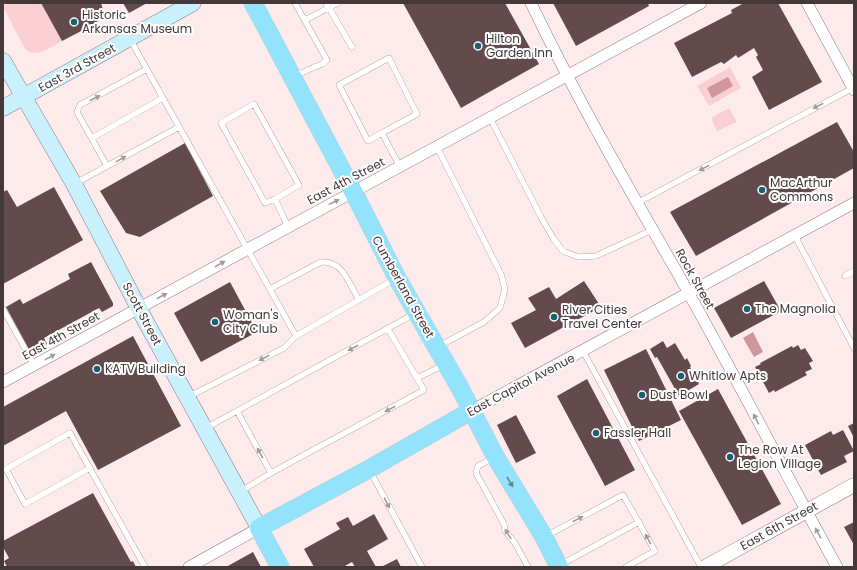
<svg xmlns="http://www.w3.org/2000/svg" width="857" height="570" font-family="Poppins,sans-serif">
<rect width="100%" height="100%" fill="#fdebec"/>
<path fill="#f9cfd3" d="M8,3H41L62,41C51,47 37,59 25,49L3,7Z
M730,67L741,88L709,106L697,86Z
M729,108L737,122L717,131L711,118Z"/>
<path fill="#cf969d" d="M728,77L733,86L712,98L707,88Z
M753,332L763,352L754,357L743,338Z"/>
<path fill="#634a4d" d="M41,3H101L104,13L99,20L93,25L62,41Z
M123,3H147L129,13Z
M403,3H505L539,64L461,108Z
M553,3H648L649,6L576,46Z
M744,3H778L822,82L769,110L752,77L763,70L756,57L758,55L754,48L738,58L736,55L724,64L721,62L692,77L674,43L732,13L731,10Z
M837,122L854,152V168L696,256L670,212Z
M185,143L213,196L140,237L126,233L100,191Z
M54,187L83,240L3,284V192L7,190L17,207Z
M91,262L113,303V306L102,312L99,308L44,338L47,344L31,353L6,307L20,299L23,304L70,279L68,274Z
M584,281L601,307L525,348L511,323L536,310L528,298L549,287L556,299Z
M764,281L781,311L731,338L714,308Z
M230,282L257,332L201,362L174,313Z
M133,336L181,426L98,470L66,411L3,446V407Z
M663,341L667,348L675,343L685,360L687,358L691,366L690,367L699,384L679,396L657,357L655,358L650,349Z
M798,345L801,350L805,348L813,361L809,363L812,369L805,372L807,375L775,392L774,390L769,393L755,367L761,364L760,363L792,346L793,348Z
M646,349L681,420L639,441L604,370Z
M587,379L635,470L605,486L557,396Z
M718,389L781,504L742,525L679,411Z
M516,415L536,453L516,463L497,425Z
M854,423V438L848,426Z
M843,430L854,451L844,456L847,462L821,475L805,445L831,431L833,435Z
M93,493L131,562L133,561L136,567H7L4,561L9,558L3,547V541Z
M374,514L388,539L367,551L376,567H355L352,562L343,567H314L304,549L340,529L336,523L348,517L353,526Z
M854,522V545L844,527Z
M253,552L261,567H226Z
M397,559L401,567H381Z"/>
<g fill="none" stroke-linecap="round" stroke-linejoin="round">
<g stroke="#957a7d" stroke-width="6">
<path id="service" d="M326,3L352,47
M305,20L338,3
M130,39L296,336
M294,76L322,64L327,60L295,3
M490,118L541,217L553,238L563,251L578,257L596,256L652,230
M382,133L417,114L389,58L339,85L368,141L382,133L400,167
M92,138L163,98
M437,147L501,274L505,289L500,308L484,322L439,346
M107,166L77,112L80,105L147,69
M76,183L179,127
M275,199L265,203L221,123L254,104L299,185L275,199L288,227
M637,203L853,88
M795,236L854,348
M845,276L854,271
M270,289L321,262C343,260 349,284 359,300
M3,309L34,365
M583,351L701,567
M417,378L444,365
M188,397L284,348L296,336L395,279
M237,411L271,473L424,390L388,329
M206,428L414,314
M493,458L478,466L476,473L504,524L505,531L515,543L528,567
M90,468L25,504L6,469L70,433L145,567
M370,471L422,567
M241,491L271,473
M546,536L623,495L655,551L626,567
M560,565L639,522"/>
</g>
<g stroke="#957a7d" stroke-width="12">
<path id="minor" d="M531,3C575,95 626,184 677,272C732,370 783,469 837,567
M807,3L854,90
M3,382L701,3
M471,411L854,203
M189,567L259,528"/>
</g>
<g stroke="#957a7d" stroke-width="15">
<path id="tertiary" d="M705,567L854,485"/>
</g>
<g stroke="#957a7d" stroke-width="17">
<path id="secondary" d="M3,61L74,184L146,322L259,528
M3,108L193,3"/>
</g>
<g stroke="#d2cfcf" stroke-width="19">
<path id="primary" d="M253,3L354,193L397,278L460,388L495,456L544,537L559,567
M280,567L259,528L369,469L471,411"/>
</g>
<use href="#service" stroke="#fff" stroke-width="5.5"/>
<use href="#minor" stroke="#fff" stroke-width="11"/>
<use href="#tertiary" stroke="#fff" stroke-width="14"/>
<use href="#secondary" stroke="#c8f1fd" stroke-width="16"/>
<use href="#primary" stroke="#92e3fb" stroke-width="18"/>
</g>
<defs><path id="oneway-solid" d="M-6-.8H1V-3.2L6.5 0L1 3.2V.8H-6Z"/></defs>
<g fill="#a29c9c">
<use href="#oneway-solid" transform="translate(95 98) rotate(-28)"/>
<use href="#oneway-solid" transform="translate(818 106) rotate(152)"/>
<use href="#oneway-solid" transform="translate(121 159) rotate(-29)"/>
<use href="#oneway-solid" transform="translate(704 168) rotate(152)"/>
<use href="#oneway-solid" transform="translate(334 202) rotate(-26)"/>
<use href="#oneway-solid" transform="translate(220 264) rotate(-29)"/>
<use href="#oneway-solid" transform="translate(162 296) rotate(-28)"/>
<use href="#oneway-solid" transform="translate(353 348) rotate(152)"/>
<use href="#oneway-solid" transform="translate(50 357) rotate(-29)"/>
<use href="#oneway-solid" transform="translate(264 358) rotate(153)"/>
<use href="#oneway-solid" transform="translate(390 409) rotate(152)"/>
<use href="#oneway-solid" transform="translate(756 419) rotate(-118)"/>
<use href="#oneway-solid" transform="translate(260 453) rotate(-119)"/>
<use href="#oneway-solid" transform="translate(387 503) rotate(62)"/>
<use href="#oneway-solid" transform="translate(578 519) rotate(-28)"/>
<use href="#oneway-solid" transform="translate(818 533) rotate(-119)"/>
<use href="#oneway-solid" transform="translate(508 534) rotate(-122)"/>
<use href="#oneway-solid" transform="translate(648 539) rotate(-119)"/>
</g>
<use fill="#678590" href="#oneway-solid" transform="translate(510 482) rotate(59)"/>
<g fill="#1c5f72" stroke="#fdfdfd" stroke-width="1.5">
<circle cx="74" cy="22" r="4"/>
<circle cx="478" cy="46" r="4"/>
<circle cx="762" cy="190" r="4"/>
<circle cx="747" cy="309" r="4"/>
<circle cx="554" cy="317" r="4"/>
<circle cx="215" cy="322" r="4"/>
<circle cx="97" cy="369" r="4"/>
<circle cx="681" cy="376" r="4"/>
<circle cx="642" cy="395" r="4"/>
<circle cx="596" cy="433" r="4"/>
<circle cx="730" cy="457" r="4"/>
</g>
<g text-anchor="middle" stroke-width="4" stroke-linejoin="round" paint-order="stroke">
<g font-size="12" fill="#443839" stroke="#fdfdfd" text-anchor="start">
<text x="82" y="19">Historic<tspan x="82" dy="14">Arkansas Museum</tspan></text>
<text x="486" y="43">Hilton<tspan x="486" dy="14">Garden Inn</tspan></text>
<text x="770" y="187">MacArthur<tspan x="770" dy="14">Commons</tspan></text>
<text x="755" y="313">The Magnolia</text>
<text x="562" y="314">River Cities<tspan x="562" dy="14">Travel Center</tspan></text>
<text x="223" y="319">Woman's<tspan x="223" dy="14">City Club</tspan></text>
<text x="105" y="373">KATV Building</text>
<text x="689" y="380">Whitlow Apts</text>
<text x="650" y="399">Dust Bowl</text>
<text x="604" y="437">Fassler Hall</text>
<text x="738" y="454">The Row At<tspan x="738" dy="14">Legion Village</tspan></text>
</g>
<g font-size="12" fill="#443839" stroke="#fdfdfd">
<text transform="translate(77 68) rotate(-29)" y="4">East 3rd Street</text>
<text transform="translate(346 181) rotate(-28)" y="4">East 4th Street</text>
<text transform="translate(695 279) rotate(61)" y="4">Rock Street</text>
<text transform="translate(403 287) rotate(61)" y="4">Cumberland Street</text>
<text transform="translate(142 314) rotate(62)" y="4">Scott Street</text>
<text transform="translate(61 336) rotate(-29)" y="4">East 4th Street</text>
<text transform="translate(521 385) rotate(-28)" y="4">East Capitol Avenue</text>
<text transform="translate(779 526) rotate(-29)" y="4">East 6th Street</text>
</g>
</g>
<rect width="857" height="570" fill="none" stroke="#443839" stroke-width="8"/>
</svg>
